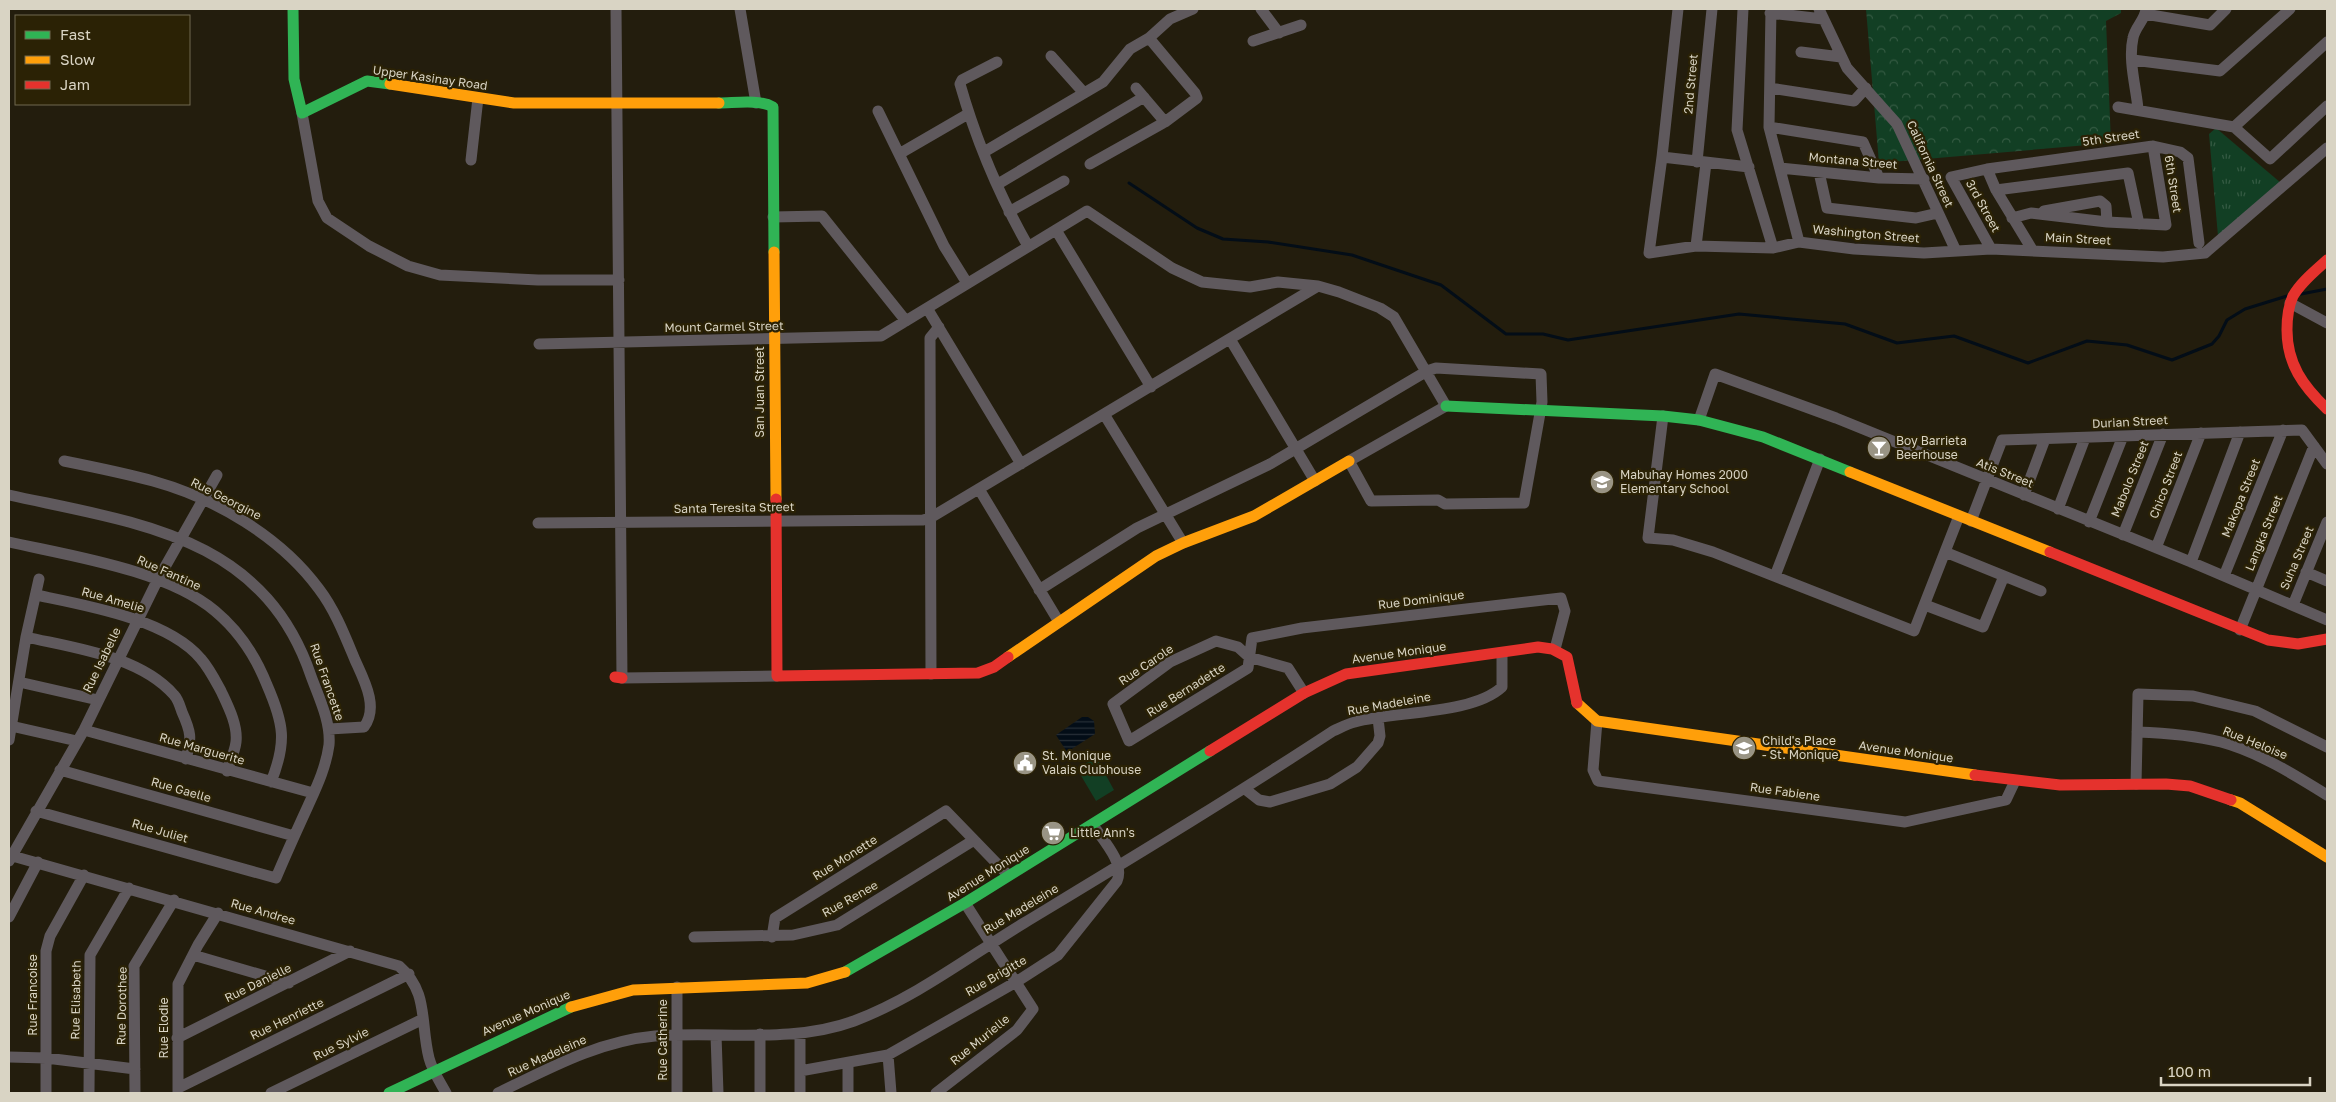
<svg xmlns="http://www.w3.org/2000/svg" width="2336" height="1102" font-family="'Golos Text',sans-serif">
<defs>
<pattern id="grass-tufts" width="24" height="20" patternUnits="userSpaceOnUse" patternTransform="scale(1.25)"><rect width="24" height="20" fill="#123f24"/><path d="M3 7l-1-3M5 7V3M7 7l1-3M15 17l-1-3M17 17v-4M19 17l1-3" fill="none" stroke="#345a42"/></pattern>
<pattern id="forest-crowns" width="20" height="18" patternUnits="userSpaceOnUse" patternTransform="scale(1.25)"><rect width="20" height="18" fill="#123f24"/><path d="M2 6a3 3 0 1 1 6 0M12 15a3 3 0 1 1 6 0" fill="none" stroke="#345a42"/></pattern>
<pattern id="water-rules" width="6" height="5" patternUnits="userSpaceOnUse" patternTransform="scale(1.25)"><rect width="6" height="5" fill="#030d17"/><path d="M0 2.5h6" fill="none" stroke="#272f37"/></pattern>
</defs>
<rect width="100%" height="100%" fill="#231d0d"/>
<path fill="url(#grass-tufts)" d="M2216,128L2281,183L2218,236L2209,134Z"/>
<path fill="url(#forest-crowns)" d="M1866,9H2121V13L2106,21L2111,143L1879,163Z"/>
<path fill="#123f24" d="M1096,757L1114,790L1096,801L1077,769Z"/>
<path fill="url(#water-rules)" d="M1082,717H1088L1094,721L1095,734L1067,752L1056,735Z"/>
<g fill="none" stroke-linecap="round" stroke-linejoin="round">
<path stroke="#030d17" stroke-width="3" d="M1129,183L1197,228L1223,239L1268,242L1352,255L1441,285L1506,334H1543L1568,340L1739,314L1845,324L1897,343L1954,336L2028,363L2087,341L2127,345L2172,360L2212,344L2219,336L2227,320L2245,309L2287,296
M2301,294L2327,289"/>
<path stroke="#5f595d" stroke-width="11" d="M616,9L622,678L777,676
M740,9L756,103
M1261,9L1279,33
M1678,9L1662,157L1649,253L1696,246L1773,248L1799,242L1854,249L1924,253L1991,249L2163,257L2205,253L2327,148
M1743,9L1737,130L1773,248
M1771,9L1769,127L1799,242
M1819,9L1847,68L1897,124L1956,251
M1770,13L1823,19
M2145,14L2210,25L2226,9
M1149,38L1170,19L1193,9
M1253,41L1301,25
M1801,52L1841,57
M1051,56L1084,93
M2133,60L2220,71L2290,9
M997,62L962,80L960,84C976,140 999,195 1028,246
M1136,88L1165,122
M1770,88L1854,101L1866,88
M2118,107L2234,127L2270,159L2327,106
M2138,109C2136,87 2128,60 2133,38C2135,27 2145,20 2146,9
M878,111L944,246L967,283
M302,113L318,201L327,218L369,246L408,266L440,275L538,280H619
M1769,127L1863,142L1879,178
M2234,127L2327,42
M984,152L1103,82L1130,49L1149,38L1195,93L1197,98L1165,122L1090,164
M899,154L968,114
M1662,157L1749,167
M471,160L478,98
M1697,162L1712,9
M1780,168L1879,178L1924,179
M1987,169L1996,190L2033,251
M1819,172L1827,208L1916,218L1938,213
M998,184L1144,97
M1996,190L2128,173L2139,224
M2044,211L2100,201L2106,206L2107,222
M1009,212L1064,181
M773,217L822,216L906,321
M2012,218L2031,213L2107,222L2166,225L2153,146
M1056,230L1151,387
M1696,246L1706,163
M1991,249L1951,177L1987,169L2153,146L2180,152L2188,158L2199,243
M2290,303L2327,323
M927,308L1021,464
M1230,339L1315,481
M539,344L881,336L1087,211L1172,268L1202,282L1250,287L1278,282L1318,286L1339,292L1380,308L1394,317L1446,406L1349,461L1371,501L1438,500L1445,504L1524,503L1542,402L1541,374L1436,368L1427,371L1270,464L1137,528L1039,590
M1104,414L1183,543
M1663,416L1648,538L1673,540L1713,552L1914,631L1959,516
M1699,420L1715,374L1836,418L2191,562L2327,620
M64,461C94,467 124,473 153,481C215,498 281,537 319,589C335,610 345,636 355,660C364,680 379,707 364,727L329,729
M979,489L1059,622
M9,495C136,523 263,535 311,676C319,698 331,722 329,745C326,767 317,786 308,806C297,830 286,854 276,878L36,811
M2024,495L2045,439
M2058,509L2085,438
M1971,521L2002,440L2302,430L2327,464
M2089,522L2123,436
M538,523L923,520L930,518L1318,286
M2123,535L2163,434
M9,542C71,556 166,570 215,611C239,631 256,657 267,685C284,724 287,742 271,782
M2156,548L2201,433
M1945,552L2041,591
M2191,562L2240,432
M2306,572L2327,581
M1775,576L1820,459
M2224,576L2283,430
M36,595C84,605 168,619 201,659C209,668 215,680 221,691C228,706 238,725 236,742C235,751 230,762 227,771
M1925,605L1983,627L2004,576
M2293,605L2327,522
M2240,630L2314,446
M26,637C74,648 140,656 174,695C178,699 180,706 182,712C191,732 192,738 186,759
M931,674L930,338L939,327
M19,682L98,700
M1304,693L1288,668L1249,657L1238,647L1216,641L1170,662L1113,704L1129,741L1248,668L1252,638L1302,628L1561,598L1565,611L1555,649
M1597,721L1593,770L1598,781L1905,822L2006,800L2015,781
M11,726L77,741
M84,730L313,793
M2137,732C2166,733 2193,735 2221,742C2258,752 2295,775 2327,795
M9,740L26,637L39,579
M60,770L294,836
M2136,784L2138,694L2193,696L2255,711L2327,747
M1245,789L1259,800L1270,802L1330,784L1357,767L1378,743L1380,736L1378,718
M9,855L399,966C429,992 420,1022 429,1058C432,1070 440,1082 446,1093
M9,861L84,730L157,581L217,475
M9,917L38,862
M694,937L793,935L837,925L974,840
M772,937L775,918L946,811L1008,875
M193,955L289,983
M677,987V1093
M760,1034V1093
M716,1035L718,1093
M177,1038L350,951
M888,1055L891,1093
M9,1057L46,1058L135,1069
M800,1071L888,1055L1016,982L1058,955L1117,881C1125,863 1103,840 1093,825
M178,1088L409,974
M46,1093V951L50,936L84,875
M89,1093L90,955L129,888
M135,1093L134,966L174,900
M178,1093V984L198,945L218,913
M271,1093L423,1019
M498,1093C548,1069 598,1041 655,1036C720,1031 791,1044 854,1021C915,998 968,957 1024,923C1128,860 1231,798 1333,731C1340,728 1347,724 1355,722C1394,711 1472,715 1502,687V653
M800,1093V1033
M848,1093V1063
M936,1093L1017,1030L1033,1009L965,903"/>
<path stroke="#30b455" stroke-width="11" d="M293,9L294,79L302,113L367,81L390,84
M719,103C735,103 759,99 773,107L774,252
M1446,406L1663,416L1699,420L1763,437L1850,472
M845,972L965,903L1210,751
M389,1093L571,1007"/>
<path stroke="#ff9f0a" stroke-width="11" d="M390,84L514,103H719
M774,252L776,499
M1850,472L2050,552
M1008,657L1156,556L1183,543L1254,516L1349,461
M1577,703L1597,721L1975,775
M2231,800L2240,803L2327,857
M571,1007L633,990L807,983L845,972"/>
<path stroke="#e5322d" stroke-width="11" d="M2327,260C2315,271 2301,282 2293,296C2288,307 2287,318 2287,330C2287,364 2303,386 2327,409
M776,499L777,676L978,673L994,667L1008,657
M2050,552L2268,640L2298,644L2327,639
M615,677L622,678
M1210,751L1304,693L1346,674L1538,647L1552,649L1567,657L1577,703
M1975,775L2060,785L2166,784L2190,786L2231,800"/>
</g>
<defs>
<g id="bar-disc" transform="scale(1.25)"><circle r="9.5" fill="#999484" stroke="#2b2205"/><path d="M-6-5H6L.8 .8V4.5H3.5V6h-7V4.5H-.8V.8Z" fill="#fff"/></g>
<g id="school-disc" transform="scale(1.25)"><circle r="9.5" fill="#999484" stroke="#2b2205"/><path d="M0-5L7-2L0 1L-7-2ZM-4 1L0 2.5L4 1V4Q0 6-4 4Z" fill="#fff"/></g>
<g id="civic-disc" transform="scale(1.25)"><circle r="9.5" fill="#999484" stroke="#2b2205"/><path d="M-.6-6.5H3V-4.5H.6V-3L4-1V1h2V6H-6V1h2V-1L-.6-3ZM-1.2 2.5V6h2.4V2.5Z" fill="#fff"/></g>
<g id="supermarket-disc" transform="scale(1.25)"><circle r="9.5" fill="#999484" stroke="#2b2205"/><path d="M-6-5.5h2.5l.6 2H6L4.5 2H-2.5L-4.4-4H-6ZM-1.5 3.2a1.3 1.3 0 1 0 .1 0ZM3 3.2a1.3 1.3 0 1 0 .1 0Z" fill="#fff"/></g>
</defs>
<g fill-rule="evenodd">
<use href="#bar-disc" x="1879" y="448"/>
<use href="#school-disc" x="1602" y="482"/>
<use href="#school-disc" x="1744" y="748"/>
<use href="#civic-disc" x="1025" y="763"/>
<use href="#supermarket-disc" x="1053" y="833"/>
</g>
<g text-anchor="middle" stroke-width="4.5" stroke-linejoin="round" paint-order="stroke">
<g font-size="12" fill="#d9d4c4" stroke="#2b2205">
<text transform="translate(430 78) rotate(8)" y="4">Upper Kasinay Road</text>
<text transform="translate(1691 84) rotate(-85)" y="4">2nd Street</text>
<text transform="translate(2111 138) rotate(-8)" y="4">5th Street</text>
<text transform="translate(1853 161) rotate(5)" y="4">Montana Street</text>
<text transform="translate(1930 164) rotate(65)" y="4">California Street</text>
<text transform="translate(2173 184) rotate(81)" y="4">6th Street</text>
<text transform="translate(1983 206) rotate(61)" y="4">3rd Street</text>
<text transform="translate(1866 234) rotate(5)" y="4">Washington Street</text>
<text transform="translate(2078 239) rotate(3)" y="4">Main Street</text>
<text transform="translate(724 327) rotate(-1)" y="4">Mount Carmel Street</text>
<text transform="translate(760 392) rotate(-90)" y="4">San Juan Street</text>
<text transform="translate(2130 422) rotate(-3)" y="4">Durian Street</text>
<text transform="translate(2005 473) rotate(22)" y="4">Atis Street</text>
<text transform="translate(2130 479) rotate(-68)" y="4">Mabolo Street</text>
<text transform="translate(2166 485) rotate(-69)" y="4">Chico Street</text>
<text transform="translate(2241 498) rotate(-68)" y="4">Makopa Street</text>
<text transform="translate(226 499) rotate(27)" y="4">Rue Georgine</text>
<text transform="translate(734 508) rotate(-1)" y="4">Santa Teresita Street</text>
<text transform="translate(2264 533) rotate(-68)" y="4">Langka Street</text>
<text transform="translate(2297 558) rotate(-67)" y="4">Suha Street</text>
<text transform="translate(169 573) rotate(24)" y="4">Rue Fantine</text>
<text transform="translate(113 600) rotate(16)" y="4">Rue Amelie</text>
<text transform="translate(1421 600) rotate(-7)" y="4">Rue Dominique</text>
<text transform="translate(1399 653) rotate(-8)" y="4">Avenue Monique</text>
<text transform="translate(102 660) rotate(-64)" y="4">Rue Isabelle</text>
<text transform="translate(1146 665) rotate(-34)" y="4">Rue Carole</text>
<text transform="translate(327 682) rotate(71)" y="4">Rue Francette</text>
<text transform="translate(1186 690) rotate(-32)" y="4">Rue Bernadette</text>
<text transform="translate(1389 704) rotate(-10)" y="4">Rue Madeleine</text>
<text transform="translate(2255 743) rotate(22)" y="4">Rue Heloise</text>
<text transform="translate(202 749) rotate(16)" y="4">Rue Marguerite</text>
<text transform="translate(1906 752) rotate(8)" y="4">Avenue Monique</text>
<text transform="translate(181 790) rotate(16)" y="4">Rue Gaelle</text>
<text transform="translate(1785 792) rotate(8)" y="4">Rue Fabiene</text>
<text transform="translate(160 831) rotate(16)" y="4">Rue Juliet</text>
<text transform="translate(845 858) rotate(-32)" y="4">Rue Monette</text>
<text transform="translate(988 873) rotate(-32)" y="4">Avenue Monique</text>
<text transform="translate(850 899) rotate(-29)" y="4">Rue Renee</text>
<text transform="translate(1021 909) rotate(-31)" y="4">Rue Madeleine</text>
<text transform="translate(263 912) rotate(16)" y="4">Rue Andree</text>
<text transform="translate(996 976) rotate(-30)" y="4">Rue Brigitte</text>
<text transform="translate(258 983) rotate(-26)" y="4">Rue Danielle</text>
<text transform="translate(33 995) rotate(-90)" y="4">Rue Francoise</text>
<text transform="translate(76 1000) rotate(-89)" y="4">Rue Elisabeth</text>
<text transform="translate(122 1006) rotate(-89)" y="4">Rue Dorothee</text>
<text transform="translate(526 1013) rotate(-24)" y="4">Avenue Monique</text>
<text transform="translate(287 1019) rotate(-26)" y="4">Rue Henriette</text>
<text transform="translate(164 1028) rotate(-90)" y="4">Rue Elodie</text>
<text transform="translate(663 1040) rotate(-90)" y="4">Rue Catherine</text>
<text transform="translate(980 1040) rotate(-39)" y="4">Rue Murielle</text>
<text transform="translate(341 1044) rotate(-26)" y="4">Rue Sylvie</text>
<text transform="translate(547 1056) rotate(-24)" y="4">Rue Madeleine</text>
</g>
<g font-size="12" fill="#d9d4c4" stroke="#2b2205" text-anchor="start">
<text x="1896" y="445">Boy Barrieta<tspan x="1896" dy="14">Beerhouse</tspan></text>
<text x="1620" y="479">Mabuhay Homes 2000<tspan x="1620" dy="14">Elementary School</tspan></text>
<text x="1762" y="745">Child's Place<tspan x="1762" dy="14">- St. Monique</tspan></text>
<text x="1042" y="760">St. Monique<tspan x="1042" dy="14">Valais Clubhouse</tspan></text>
<text x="1070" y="837">Little Ann's</text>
</g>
</g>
<rect width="2336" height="1102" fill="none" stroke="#d9d4c4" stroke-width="20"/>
<rect x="15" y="15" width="175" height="90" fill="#2b2205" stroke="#716951"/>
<rect x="25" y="31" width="25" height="8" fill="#30b455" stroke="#716951"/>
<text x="60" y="40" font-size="15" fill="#d9d4c4">Fast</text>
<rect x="25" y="56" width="25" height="8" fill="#ff9f0a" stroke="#716951"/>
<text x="60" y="65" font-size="15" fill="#d9d4c4">Slow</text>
<rect x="25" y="81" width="25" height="8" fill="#e5322d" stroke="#716951"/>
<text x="60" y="90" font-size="15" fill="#d9d4c4">Jam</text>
<path d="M2161 1077v8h149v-8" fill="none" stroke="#d9d4c4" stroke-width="2.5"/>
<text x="2168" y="1077" font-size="15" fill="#d9d4c4" stroke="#2b2205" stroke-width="4" paint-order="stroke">100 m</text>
</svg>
